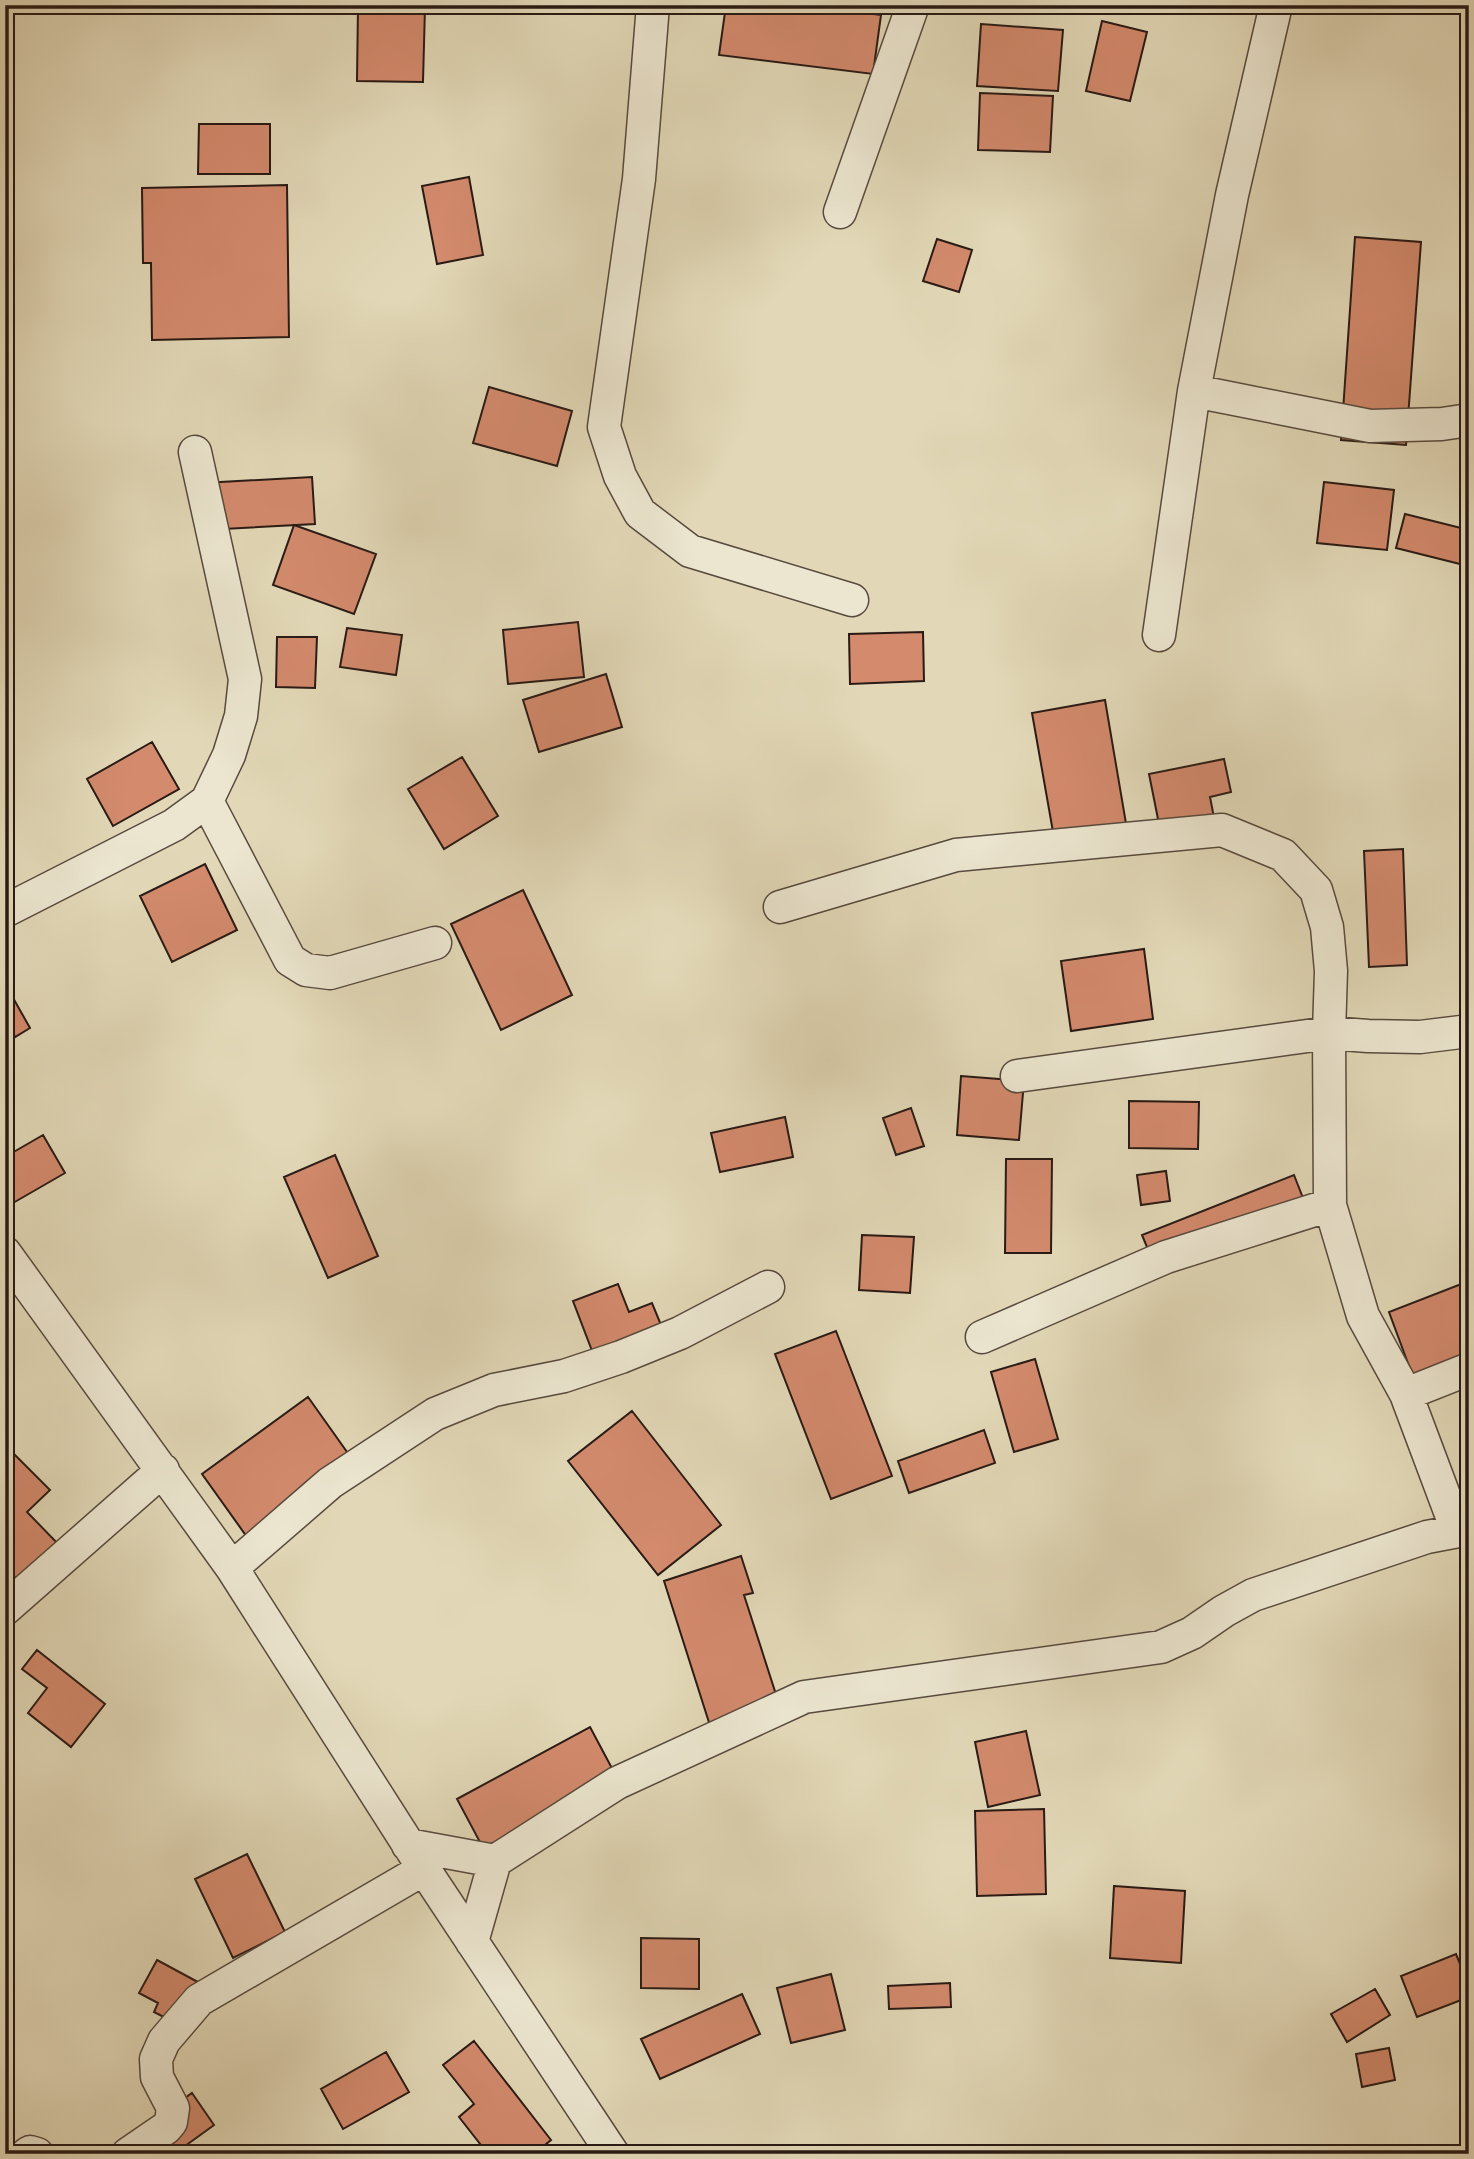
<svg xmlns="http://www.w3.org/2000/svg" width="1474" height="2159" font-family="'IM FELL Great Primer',serif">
<rect width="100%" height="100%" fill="#e2d8b7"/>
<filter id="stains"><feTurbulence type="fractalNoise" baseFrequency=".00286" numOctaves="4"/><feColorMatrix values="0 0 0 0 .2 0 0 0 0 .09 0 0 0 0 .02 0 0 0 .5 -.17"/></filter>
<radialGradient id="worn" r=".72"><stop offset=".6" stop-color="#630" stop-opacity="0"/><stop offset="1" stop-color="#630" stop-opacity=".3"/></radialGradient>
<path fill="#d38a6d" stroke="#291a15" stroke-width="2" d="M726,5H806L881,15L873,74L719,55Z
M358,6L425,7L423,82L357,81Z
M358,6L425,7L423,82L357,81Z
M1102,21L1147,32L1130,101L1086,91Z
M981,24L1063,30L1058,91L977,86Z
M980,93L1053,96L1050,152L978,150Z
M199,124H270V174H198Z
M199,124H270V174H198Z
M469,177L483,255L437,264L422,186Z
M469,177L483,255L437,264L422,186Z
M287,185L289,337L152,340L151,263H143L142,188Z
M287,185L289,337L152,340L151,263H143L142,188Z
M1355,237L1421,242L1406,445L1341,440Z
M937,239L972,250L959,292L923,281Z
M489,387L572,411L557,466L473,443Z
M312,477L315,524L205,530L203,483Z
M312,477L315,524L205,530L203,483Z
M1324,482L1394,490L1387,550L1317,543Z
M1405,514L1469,530L1460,564L1396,548Z
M294,525L376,554L354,614L273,585Z
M294,525L376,554L354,614L273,585Z
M578,622L584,677L508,684L503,630Z
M347,628L402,635L396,675L340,667Z
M923,632L924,681L850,684L849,634Z
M277,637H317L315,688L276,687Z
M277,637H317L315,688L276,687Z
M606,674L622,727L539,752L523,700Z
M1105,700L1130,847L1058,860L1032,713Z
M152,742L179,789L113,826L87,779Z
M152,742L179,789L113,826L87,779Z
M462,757L498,816L444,849L408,789Z
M1224,759L1231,792L1210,797L1217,833L1163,844L1149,774Z
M1403,849L1407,965L1369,967L1364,851Z
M205,864L237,930L172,962L140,896Z
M205,864L237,930L172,962L140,896Z
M523,890L572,995L501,1030L451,924Z
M1144,949L1153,1019L1071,1031L1061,961Z
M12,996L30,1028L15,1037L5,1020V999Z
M12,996L30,1028L15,1037L5,1020V999Z
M961,1076L1024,1081L1019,1140L957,1135Z
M1129,1101L1199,1102L1198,1149L1129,1148Z
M911,1108L924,1146L896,1155L883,1118Z
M785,1117L793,1157L720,1172L711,1133Z
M43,1135L65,1173L13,1203L5,1189V1157Z
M43,1135L65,1173L13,1203L5,1189V1157Z
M335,1155L378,1256L328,1278L284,1177Z
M1006,1159H1052L1051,1253H1005Z
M1166,1171L1170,1201L1141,1205L1137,1175Z
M1294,1175L1310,1216L1156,1269L1142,1235Z
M862,1235L914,1237L910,1293L859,1290Z
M1469,1281V1364L1416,1385L1389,1312Z
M618,1284L629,1312L652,1303L668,1342L599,1369L573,1301Z
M836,1331L892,1476L831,1499L775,1354Z
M1035,1359L1058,1439L1014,1452L991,1372Z
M308,1397L352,1459L247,1537L202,1474Z
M632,1411L721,1525L658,1575L568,1461Z
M984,1430L995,1463L909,1493L898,1461Z
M5,1445L50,1490L27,1512L63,1549L25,1587L5,1567Z
M741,1556L753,1593L744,1595L782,1713L713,1735L664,1581Z
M37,1650L105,1704L71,1747L28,1713L47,1688L22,1669Z
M590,1727L623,1789L490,1861L457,1799Z
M1026,1731L1040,1795L988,1807L975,1742Z
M1044,1809L1046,1894L977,1896L975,1811Z
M247,1854L285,1932L233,1958L195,1879Z
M1114,1886L1185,1891L1181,1963L1110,1958Z
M641,1938L699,1939V1989L641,1988Z
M1456,1954L1469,1986V1997L1417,2017L1401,1976Z
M157,1960L209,1988L187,2029L154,2012L158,2003L139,1993Z
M831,1974L845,2030L791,2043L777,1988Z
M950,1983L951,2007L889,2009L888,1986Z
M1375,1989L1390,2015L1347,2042L1331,2014Z
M742,1994L760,2034L660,2079L641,2039Z
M474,2041L551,2140L534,2154H488L459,2117L474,2104L443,2065Z
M1389,2048L1395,2080L1362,2087L1356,2054Z
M386,2052L409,2092L343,2129L321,2089Z
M192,2093L214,2125L174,2154H129L122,2143Z"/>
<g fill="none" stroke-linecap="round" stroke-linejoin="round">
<g stroke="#574a3e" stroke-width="35">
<path id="street" d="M653,5L639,179L604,427L620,476L640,513L690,551L852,600
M840,212L913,5
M1194,391L1370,426L1442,424L1469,420
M1159,635L1194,391L1232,195L1276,5
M207,801L290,960L306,970L330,973L435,943
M780,907L956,855L1222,830L1283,855L1316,890L1327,927L1331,971L1329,1033L1368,1036L1420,1037L1469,1031
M5,911L174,825L207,801L229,755L241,716L245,679L195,452
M1017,1076L1329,1033L1330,1205L1363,1316L1406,1394L1457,1530
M5,1253L232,1568L424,1869L613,2154
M982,1337L1166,1257L1330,1205
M1406,1394L1469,1369
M232,1568L330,1483L435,1414L494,1390L564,1376L621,1357L680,1333L768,1287
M5,1609L163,1470
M408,1845L495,1861
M472,1942L495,1861L617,1783L804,1697L1161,1647L1192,1633L1224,1611L1253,1595L1427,1537L1469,1529
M27,2154L30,2152L37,2154
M128,2154L166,2128L171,2122L173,2108L157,2077L156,2059L164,2041L199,2000L424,1869"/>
</g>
<use href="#street" stroke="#ece6d0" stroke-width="32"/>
</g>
<rect width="1474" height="2159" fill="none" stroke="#e2d8b7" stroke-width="28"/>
<rect x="7" y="7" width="1460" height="2145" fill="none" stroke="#291a15" stroke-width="3.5"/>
<rect x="14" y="14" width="1446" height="2131" fill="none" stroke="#291a15" stroke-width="2"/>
<rect width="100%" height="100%" filter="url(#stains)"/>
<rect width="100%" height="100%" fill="url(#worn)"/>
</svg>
